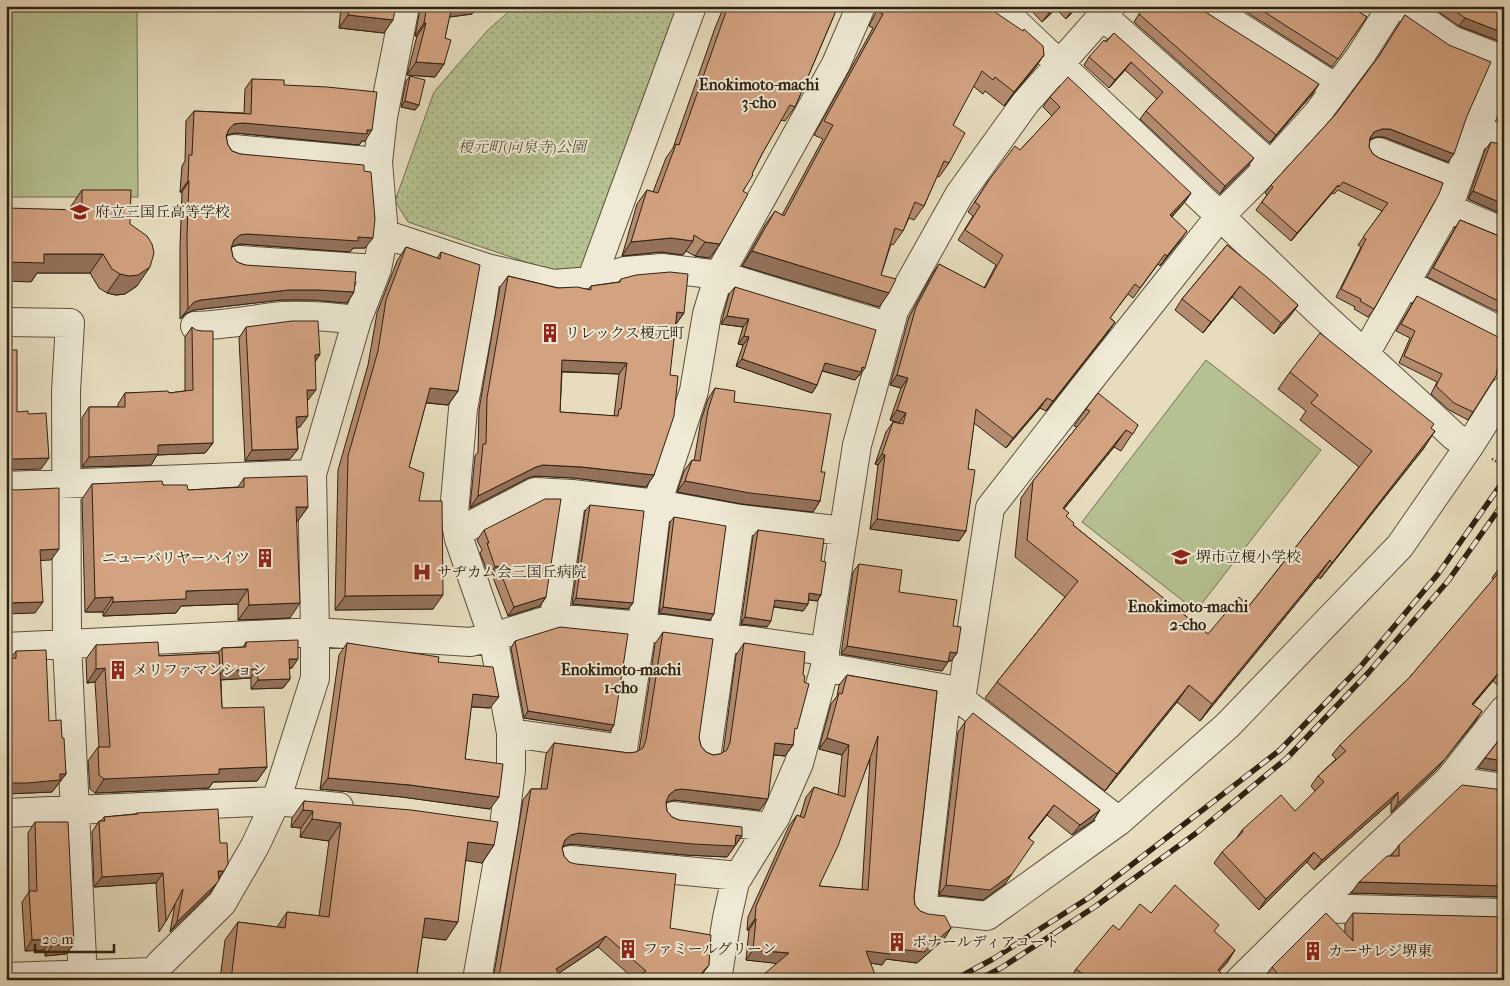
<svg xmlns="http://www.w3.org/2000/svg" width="1510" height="986" font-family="'IM FELL French Canon','Noto Serif JP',serif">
<defs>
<pattern id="green-dots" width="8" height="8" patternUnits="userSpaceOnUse" patternTransform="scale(1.25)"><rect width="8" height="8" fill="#b6c191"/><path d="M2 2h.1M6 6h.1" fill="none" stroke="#949c75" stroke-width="1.8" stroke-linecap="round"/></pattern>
</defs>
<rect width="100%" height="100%" fill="#e7ddbe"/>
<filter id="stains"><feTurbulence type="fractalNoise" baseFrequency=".004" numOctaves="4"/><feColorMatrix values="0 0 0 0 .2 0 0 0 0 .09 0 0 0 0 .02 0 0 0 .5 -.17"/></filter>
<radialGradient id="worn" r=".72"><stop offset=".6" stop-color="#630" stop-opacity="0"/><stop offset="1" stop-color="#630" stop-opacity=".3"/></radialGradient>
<path fill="url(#green-dots)" stroke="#727152" d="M515,6H681L589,259L581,268L561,274L408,222L395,201L434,92L487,31Z"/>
<path fill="#b6c191" stroke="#727152" d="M6,6H137L138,197H6Z
M1206,360L1321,450L1196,611L1082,522Z"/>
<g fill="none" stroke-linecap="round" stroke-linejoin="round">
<g stroke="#5d503d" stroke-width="30">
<path id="minor" d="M998,6L1220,216L1317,310L1455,437L1470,445
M1207,6L1336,88
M1403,6L1452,40L1504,60
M1102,15L1271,165
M1476,130L1504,140
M234,149L378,162
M1379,152L1457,182
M1448,208L1504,232
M384,234L487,268L554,284L591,281L692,6
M239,260L377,269
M591,281L625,271L662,268L719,275L890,327
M1405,283L1504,333
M6,322L70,323L66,391L67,644L83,980
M195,326C225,325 254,319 283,316C308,315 333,317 357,320
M1365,354L1448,208L1476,130L1504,65
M6,486L312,474
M458,532L535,492L572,494L657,504L740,519L844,531
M554,618L572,494
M6,647L315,632L470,642L493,637L554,618L642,626L825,651
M825,667L947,689L922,909L987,916L1119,821L1228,725L1400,546L1470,445L1504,391
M947,689L1119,821
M961,700L990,508L1085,386L1220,216L1271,165L1317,114L1361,55L1392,6
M511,733L623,749L642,626L657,504L694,391L707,314L719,275L836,64L861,6
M707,751L740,519
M1449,780L1504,788
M6,813L276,801L339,807
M673,816L769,827
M570,860L739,876
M1313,908L1504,913
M6,977L152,972
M148,980L160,964L222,903L255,846L276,801L315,678V632L312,474L357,320L377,269L384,234L378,162L383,117L405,6
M477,980L504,826L511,770V733L493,637L459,539L454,513L463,409L481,312L487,268
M717,980L727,918L735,882L776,816L799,763L825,667V651L857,445L894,311L959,195L1026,102L1111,6
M1240,980L1313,908L1449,780L1504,710"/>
</g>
<path stroke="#2f2112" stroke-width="3" stroke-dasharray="1 2.5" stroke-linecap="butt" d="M1492,459L1504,466"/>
<use href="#minor" stroke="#efe9d5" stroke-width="28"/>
<g stroke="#2f2112" stroke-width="5.5">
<path id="rail" d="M954,980L993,959L1090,897L1280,750L1361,666L1438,574L1504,480
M978,980L1001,968L1096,906L1195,834L1287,758L1369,672L1448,581L1504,502"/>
</g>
<use href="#rail" stroke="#efe9d5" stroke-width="4" stroke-dasharray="11" stroke-linecap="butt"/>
</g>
<path fill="#b58b6f" stroke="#2f2112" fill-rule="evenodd" d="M341,6H396L384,33L339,28Z
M420,6H478L472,14L449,17L445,38L444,64L435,77L407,75L417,36H415L420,9Z
M724,6H838L795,107L785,121L781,120L762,154L743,191L720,244L710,258L695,256L686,251L683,255L661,252L622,256L637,204L647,190L653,192L666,158L673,148L715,28Z
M879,6H986L1044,55L1034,69L1004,106L985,91L983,94L973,86L953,125L949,163L939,177L937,176L924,206L914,220L909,218L903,231L893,245L891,244L881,275L879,307L742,266L765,225L775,211L782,215L823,139L814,135L873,28L869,26Z
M1027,6H1079L1066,19L1056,9L1042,22Z
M1237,6H1354L1353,8L1367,17L1332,67Z
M1430,6H1504V43L1459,26Z
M1204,11L1314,92L1270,143L1134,22L1139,14Z
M1405,15L1448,162L1384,137H1376L1370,140L1369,147L1373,154L1379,158L1443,183L1374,309L1368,317L1354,309L1355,307L1336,297L1361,247L1358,245L1382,211L1338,190L1334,194L1332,193L1291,241L1256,210L1267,195L1265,193L1271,185L1335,115L1376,61Z
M1114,33L1248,166L1220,194L1140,119L1146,111L1157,99L1125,70L1109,88L1084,65L1089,57Z
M410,76L419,105L415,110L401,107L406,81Z
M252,79L284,85L365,141H362L359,145L235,133L227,135L226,136L228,145L232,151L240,154L364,171L365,248H353L350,252L240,244L231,247L233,257L237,262L245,265L354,292L347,303L312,300H281L194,310L187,313L180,319V247L182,192H180L182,166L185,161L186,121L194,111L244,113L245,89Z
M1050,97L1191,193L1184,203L1172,217L1180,241L1160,266L1158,264L1133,298L1128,294L1110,318L1115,322L1108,332L1046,411L1040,408L1006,448L974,423L968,469L966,531L959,541L870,529L878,465L875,464L886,432L893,422L897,423L890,420L901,388L890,385L909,317L932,274L939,264L984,288L996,265L958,240L973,216L968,212L989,180L1020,150L1052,116L1043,107Z
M1504,105V124L1497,121Z
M1491,142L1504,215L1468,199L1485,150Z
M82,190L130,224L137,286L125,294L116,295L107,293L99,288L90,273H37L31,282L69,209Z
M1460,220L1504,238V315L1427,277L1455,228Z
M1227,245L1298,305L1290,316L1274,334L1232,297L1203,333L1175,310L1182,299Z
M406,247L437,258L441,252L458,391L448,405L426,403L409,467L419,501L433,609L335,610L338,470L368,365L377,313L397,261Z
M508,276L558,288L588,289L591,286L619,282L621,279L684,313L676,324L654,475L646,487L574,478L535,476L528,478L470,508L475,456L478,452L479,410L500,287ZM562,372L619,374L614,416L560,412Z
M735,287L860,375H859L855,380L822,371L817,385L812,393L736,366L743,345L738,344L743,327L721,324L729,294Z
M1417,296L1473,412L1468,420L1449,410L1431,394L1437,382L1399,363L1410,338L1396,331L1412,304Z
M192,327L213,443L205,453L157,455L151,465L82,467V418L89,407H118V404L125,393H169L185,391V337Z
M246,327L320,354L315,362L308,400H307L300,427H297L298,449L290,459L245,461L239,338Z
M1290,372L1431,428L1424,448L1320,579L1318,577L1200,721L1177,702L1105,791L985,698L997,682L1065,597L1015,557L1021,498L1033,481L1077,427L1074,426L1086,409L1138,425L1121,451L1114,447L1064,509L1066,517L1073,525L1208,634L1249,606L1359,467L1300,420L1306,411L1278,389Z
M715,388L734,402L821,472L820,501L813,512L742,504L677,492L684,471L692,460L694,461L701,420L708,399Z
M244,478L308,507L297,522H296L290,618L238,620V604L181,606L176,613L103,616V612H85L82,499L92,484L163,485L188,490L238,487Z
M590,505L633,603L628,609L572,604L585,511Z
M674,517L710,620L659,613L670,522Z
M484,530L546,597L540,606L508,616L492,575L489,576L480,553L482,550L477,540Z
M758,530L821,561V595L817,601L808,600V604L803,611L773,607L767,627L741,624L753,536Z
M1504,561V687L1502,689L1493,681L1473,705L1482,711L1475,722L1437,769L1391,813V802L1314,870L1307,862L1259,910L1214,863L1222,852L1236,839L1242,830L1295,811L1315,791L1311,786L1318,776L1336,759L1332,755L1340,745L1409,678L1493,580L1492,578Z
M859,564L899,592L953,626L957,653L951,661H948L942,671L841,654L853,572Z
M663,632L699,738L701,746L706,752L713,755L720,754L723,753L736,655L744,643L794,733L793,745L785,756L774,755L760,810L674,800L667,802L666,803L667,811L672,817L679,820L742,836L727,857L686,855L571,844L563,846L562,848L564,856L569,862L670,928L701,976L698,980H632L634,979L598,947L559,973L563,980H493L523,800L531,789H541L546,754L554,743L629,753L636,752L639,751L655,644Z
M515,641L614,725L610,731L524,718L511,648Z
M246,642L292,668H289L290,679L283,688L251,689V678L221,680L222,708L267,767L257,781L213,782L209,788L95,793L90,789L88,761L98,747H99L95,682L87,683L86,659L96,645L159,656L218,653L222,648L243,647Z
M347,643L438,662L490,708L471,707L465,759L490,809L402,797L320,789L339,655Z
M16,651L49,721L62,738L66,774L52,792L6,794V659L11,658Z
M847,675L937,691L914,897L915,905L920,911L951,928L944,939L917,963L886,959L882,965L871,963H776L746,960L749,930H747L748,917L789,826L797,815L800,817L806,797L814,787L838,795L842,755L819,749L831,704L837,696L839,685ZM870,759L862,890L819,886Z
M965,722L1100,810L1093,821L1072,835L1047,815L1029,838L1005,884L983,900L939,895L958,732Z
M1504,790V897L1351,893L1391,856L1399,845Z
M304,801L494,845L482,863L466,860L446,940L422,937L416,980H220L225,940L238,922L277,927L287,912L319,916L329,841L300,837L301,828L291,827L292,818Z
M137,813L220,843L224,871L210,893L170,932L175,904L166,921L159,932L156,883L94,887L92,832L99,821H101L104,817L135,814Z
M35,822L74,944L66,954L45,956L44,950L25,951L22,902L29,892L28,833Z
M1151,913L1214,932L1227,963L1219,971L1222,974L1218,980H1069L1076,969L1119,930Z
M1353,913L1504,980H1265L1264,978L1272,967L1345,934V924Z"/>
<path fill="#94715a" stroke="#2f2112" d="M451,6H478L472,14L443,18Z
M1056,6H1058L1042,22L1049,13Z
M1076,6H1079L1066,19L1072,10Z
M348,15L393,20L384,33L339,28Z
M1465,18L1504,33V43L1459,26Z
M424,23H426L417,36H415Z
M1044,55L1034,69L1004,106L1014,92Z
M416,62L444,64L435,77L407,75Z
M1131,62L1125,70L1109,88L1115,80Z
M1319,84L1314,92L1270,143L1276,135Z
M405,101L419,105L415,110L401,107Z
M243,123L367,130H372L365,141H362L359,145L235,133L227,135L222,140L229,129L234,124Z
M1382,129H1390L1454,154L1448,162L1384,137H1376L1369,140L1374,132Z
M1254,158L1248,166L1220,194L1225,186Z
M188,181H189L182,192H180Z
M1338,185L1332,193L1291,241L1297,233Z
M1473,191L1504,204V215L1468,199Z
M1191,193L1184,203L1163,225L1170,215Z
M1187,231L1180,241L1160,266L1167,256Z
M247,234L358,237L373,238L365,248H353L350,252L240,244L233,246L226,251L234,240L240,235Z
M671,238L693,241L683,255L661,252L622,256L631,242Z
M705,242L720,244L710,258L695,256Z
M752,251L889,293L879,307L742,266Z
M44,254H103L90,273H37L31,282L6,281V262Z
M150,267L137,286L125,294L116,295L107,293L120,274Z
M1240,286L1232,297L1203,333L1211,322Z
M289,290H319L354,292L347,303L312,300H281L194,310L187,313L180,319L188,309L194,302L201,300Z
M1298,305L1290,316L1274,334L1281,323Z
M677,312L684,313L676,324L669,323Z
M727,316L749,319L743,327L721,324Z
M1115,322L1108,332L1046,411L1053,401Z
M744,336L749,337L743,345L738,344Z
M320,354L313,365L315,355Z
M742,359L817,385L812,393L736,366Z
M562,360L627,363L619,374L554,371Z
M825,363L862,367L865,368L860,375H859L855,380L820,370Z
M897,375L908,378L901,388L890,385Z
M430,388L458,391L448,405L421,402Z
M307,390H316L308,400L299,401Z
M1047,398L1040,408L1006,448L1013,438Z
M897,410L906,413L899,423L890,420Z
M308,416L300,427H289L296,417Z
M1126,430L1114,447L1051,525L1063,508Z
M1435,431L1424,448L1320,579L1332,563Z
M213,443L205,453L157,455L151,465L82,467L89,457L158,445Z
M298,449L290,459L245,461L252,450Z
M882,454L885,455L878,465L875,464Z
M49,458L41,469L6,470V461L13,459Z
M543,465L582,467L654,475L646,487L574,478L535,476L528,478L470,508L478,496L536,467Z
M685,481L820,501L813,512L742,504L677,492Z
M296,507H308L297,522H285Z
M877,519L966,531L959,541L870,529Z
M59,549L51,560L32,561L40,550Z
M1330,560L1318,577L1200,721L1212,704Z
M498,566L492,575L489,576L495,567Z
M248,589L238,604L181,606L176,613L103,616L113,602L186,591Z
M809,593L821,595L817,601L805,599Z
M443,595L433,609L335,610L345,596Z
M113,597L103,612H85L95,598Z
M546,597L540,606L508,616L514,607Z
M576,598L633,603L628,609L572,604Z
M775,600L808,604L803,611L770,606Z
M43,602L35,613L6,614V603Z
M300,603L290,618L238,620L249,605Z
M663,607L714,614L710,620L659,613Z
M745,617L771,621L767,627L741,624Z
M847,646L948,662L942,671L841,654Z
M950,652L957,653L951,661H944Z
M289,659H298L292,668H283Z
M105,668L95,682L87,683L96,669Z
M257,669L251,678L217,680L223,671Z
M1500,671L1493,681L1464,714L1472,704Z
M290,679L283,688L251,689L258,680Z
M1189,685L1177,702L1105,791L1117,774Z
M473,694L499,697L490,708L464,706Z
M528,711L614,725L610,731L524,718Z
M1482,711L1437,769L1391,813L1398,803Z
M827,738L849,745L842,755L819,749Z
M775,743L793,745L785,756L767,754Z
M1485,758L1504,761V772L1478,768Z
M267,767L257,781L213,782L209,788L95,793L104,779L219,769Z
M60,774H66L52,792L6,794V783Z
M328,778L410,785L499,797L490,809L402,797L320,789Z
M682,789L768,799L760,810L674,800L667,802L661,806L669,795L675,790Z
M1398,792L1391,802L1314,870L1322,860Z
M1054,805L1047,815L1021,848L1028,838Z
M303,810L313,811L301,828L291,827Z
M1100,810L1093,821L1072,835L1080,825Z
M312,819L341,823L329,841L300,837Z
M579,833L736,835L742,836L727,857L686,855L571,844L563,846L565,840L571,835Z
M468,842L494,845L482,863L456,859Z
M1314,852L1307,862L1259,910L1266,899Z
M218,871H224L217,881Z
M163,873L156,883L94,887L102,877Z
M1012,874L1005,884L983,900L939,895L946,885Z
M1359,882L1504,886V897L1351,893Z
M217,883L210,893L170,932L177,922Z
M425,918L458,922L446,940L412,936Z
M755,919H756L749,930H747Z
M951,928L944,939L917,963L886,959L882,965L858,961L866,951Z
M606,936L598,947L549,980L556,969Z
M52,939L44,950L25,951L32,940Z
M74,944L66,954L45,956L52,945Z
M753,950L789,953L781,964L746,960Z
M1235,950L1227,963L1211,980L1218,970Z
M709,965L701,976L698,980H695Z"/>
<path fill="#d3a281" stroke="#2f2112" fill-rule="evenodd" d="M349,6H396L393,20L348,15Z
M427,6H452L445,38L451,40L444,64L416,62L426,23H424Z
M728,6H838L795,107L790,105L762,154L752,174L753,175L743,191L748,194L720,244L705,242L694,235L693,241L671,238L631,242L647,190L658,193L676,144L679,145Z
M882,6H986L1023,31L1024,29L1043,46L1044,55L1014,92L995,77L993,80L982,71L953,125L965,133L949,163L944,161L924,206L915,202L903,231L895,228L881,275L896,279L889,293L752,251L775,211L784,216L833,125L824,121L883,14L879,12Z
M1043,6H1056L1049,13Z
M1069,6H1076L1072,10Z
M1146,6H1200L1204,11L1319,84L1276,135L1139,14Z
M1255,6H1354L1353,8L1367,17L1338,59Z
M1448,6H1504V33L1465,18Z
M1405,15L1449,45L1491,62L1467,116L1454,154L1390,129H1382L1374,132L1370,138L1369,147L1373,154L1379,158L1443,183L1439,194L1374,309L1360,301L1361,299L1341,289L1366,239L1363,237L1388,203L1343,182L1339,187L1338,185L1297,233L1262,202L1273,187L1271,185L1335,115L1379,56Z
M1114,33L1254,158L1225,186L1146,111L1163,92L1131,62L1115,80L1089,57L1104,40L1106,42Z
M410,76L425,80L419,105L405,101Z
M1068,77L1191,193L1170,215L1187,231L1167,256L1165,254L1140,288L1135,284L1110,318L1115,322L1053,401L1047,398L1013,438L976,409L968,469L975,470L966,531L877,519L885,455L882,454L893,422L903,424L906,413L897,410L908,378L897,375L916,307L939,264L985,288L1003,255L965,230L980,206L975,202L989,180L1015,146L1020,150L1060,107L1050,97Z
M252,79L284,80V85L327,87L377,92L372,130H367V134L243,123L234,124L229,129L226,136L228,145L232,151L240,154L364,165V171L371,172L375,219L373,238L358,237V241L247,234L240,235L234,240L231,248L233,257L237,262L245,265L356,272L354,292L319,290H289L201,300L194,302L188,309L187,236L189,181H188L189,155H192L194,111L251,114Z
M1491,142L1504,145V204L1473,191Z
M82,190H131L130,224L147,236L152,244L154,253L150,267L138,275L129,276L120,274L112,269L103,254H44V263L6,262V208L82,210Z
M1460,220L1504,238V304L1433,268Z
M1227,245L1268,278L1298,305L1281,323L1240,286L1211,322L1182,299Z
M406,247L440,259L441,252L480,265L458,391L430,388L409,467L424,473L419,501H442L443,595L345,596L348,456L378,351L386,300Z
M670,272L688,274L684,313L677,312L670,375L678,376L674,416L654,475L582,467L543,465L536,467L478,496L483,444H486L487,398L508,276L558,288L577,287L591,290V286L620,282L621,279L636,275ZM562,360L627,363L621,409H619L618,416L560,412Z
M735,287L876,330L865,368L862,367L861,372L825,363L817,385L742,359L749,337L744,336L749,319L727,316Z
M1417,296L1504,340V356L1496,373L1497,374L1473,412L1454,403L1436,386L1442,374L1404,356L1415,331L1401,324Z
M292,321H318L320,354L315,355L316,390H307L308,416L296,417L298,449L252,450L246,327Z
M192,327L196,330L203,331H213V443L158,445V454L89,457V407H125V393L168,391L169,393L193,390Z
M1320,333L1434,424L1431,428L1435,431L1332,563L1330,560L1212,704L1189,685L1117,774L997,682L1078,581L1027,540L1033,481L1090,411L1086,409L1098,393L1138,425L1133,434L1126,430L1063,508L1069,513L1066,516L1074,523L1073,525L1208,634L1239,597L1249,606L1372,451L1311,403L1318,395L1290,372Z
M6,350H17V412L28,411V414L46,413L49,458L13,459L6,461Z
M715,388L735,391L734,402L831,414L821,472H825L820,501L750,493L685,481L692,460L700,461L708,410Z
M307,476L308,507H296L300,603L249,605L248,589L186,591V599L113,602V597L95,598L92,484L162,481L163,485H187L188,490L244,487V478Z
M6,488L15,490L59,488V549L40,550L43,602L6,603Z
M545,499H561L546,597L514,607L498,566L495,567L487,543H489L484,530Z
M590,505L644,511L633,603L576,598Z
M674,517L726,526L714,614L663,607Z
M758,530L824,539L821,561L826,562L821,595L809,593L808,604L775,600L771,621L745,617Z
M1504,561V674L1500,671L1472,704L1482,711L1445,759L1398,803V792L1322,860L1314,852L1266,899L1222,852L1243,832L1242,830L1281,795L1295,811L1324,782L1318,776L1346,751L1340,745L1409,678L1501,570L1499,568Z
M859,564L902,570L899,592L957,600L953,626L961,627L957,653L950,652L948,662L847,646Z
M560,627L628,634L614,725L528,711L515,641Z
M663,632L713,639L699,738L701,746L706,752L713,755L720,754L727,750L730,742L744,643L805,652L803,675L805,676L804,682L809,684L797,729L795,728L793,745L775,743L768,799L682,789L675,790L669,795L666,802L667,811L672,817L679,820L742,827V836L736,835L735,846L693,844L579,833L571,835L565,840L562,848L564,856L569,862L576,864L676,874L670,928L711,935L709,965L695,980H632L646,971L606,936L556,969L563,980H495L500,971L531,789H547L554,743L629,753L636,752L643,748L646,740Z
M298,640V659H289L290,679L258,680L257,669L223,671L222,648L246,647V642Z
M158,642L159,656L219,653L222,708L264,707L267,767L219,769V774L104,779L99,775L98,747H110L105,668L96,669V645Z
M347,643L439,657L438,662L493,667L499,697L473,694L465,759L503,764L499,797L410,785L328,778Z
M46,650L49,721L61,720L62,738H64L66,774H60V780L27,783H6V659L16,658V651Z
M847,675L937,691L914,897L915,905L920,911L928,914L945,916L951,928L924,952L890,948V954L866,951L877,980H757L789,953L753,950L756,919H755L756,906L797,815L804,818L814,787L845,797L849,745L827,738L839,693L842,694ZM878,736L868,890L819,886L838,846Z
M973,713L1100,810L1080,825L1054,805L1028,838L1034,842L1012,874L990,890L946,885L965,722Z
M1504,734V761L1485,758Z
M1462,785L1504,790V886L1359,882L1387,856H1399V845Z
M304,801L411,810L498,822L494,845L468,842L458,922L425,918L416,980H231L238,922L285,928L287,912L329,917L341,823L312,819L313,811L303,810Z
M218,809L220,843H227L228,864L224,871H218L219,880L217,883L177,922L183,889L166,921L163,873L102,877L99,821H105L104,817L138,814L137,813Z
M35,822H68L74,944L52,945V939L32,940L29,891H37Z
M1175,885L1219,925L1214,931L1235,950L1218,970L1222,974L1217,980H1091L1076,969L1113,925L1119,930L1140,904L1151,913Z
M1326,913L1353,941V913L1504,917V980H1283L1272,967Z
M172,974L203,980H171Z
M136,978L135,980H103Z"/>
<defs>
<g id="school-bare" transform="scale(1.5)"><path d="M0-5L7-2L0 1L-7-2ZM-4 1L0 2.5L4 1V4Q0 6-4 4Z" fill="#8f2418" stroke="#efe9d5" stroke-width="2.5" paint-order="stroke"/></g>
<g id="building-bare" transform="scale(1.5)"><path d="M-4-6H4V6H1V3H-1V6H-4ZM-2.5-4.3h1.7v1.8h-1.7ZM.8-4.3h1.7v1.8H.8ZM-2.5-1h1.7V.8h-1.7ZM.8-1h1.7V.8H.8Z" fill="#8f2418" stroke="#efe9d5" stroke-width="2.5" paint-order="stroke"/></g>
<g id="hospital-bare" transform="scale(1.5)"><path d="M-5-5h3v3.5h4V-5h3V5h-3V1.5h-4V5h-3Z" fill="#8f2418" stroke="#efe9d5" stroke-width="2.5" paint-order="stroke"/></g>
</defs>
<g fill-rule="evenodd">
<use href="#school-bare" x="80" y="212"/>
<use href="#building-bare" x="550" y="333"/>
<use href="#school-bare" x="1181" y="557"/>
<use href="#building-bare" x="265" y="558"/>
<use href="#hospital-bare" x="422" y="572"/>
<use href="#building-bare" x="118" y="670"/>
<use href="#building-bare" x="897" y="942"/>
<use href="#building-bare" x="628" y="949"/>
<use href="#building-bare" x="1313" y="951"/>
</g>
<g text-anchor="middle" stroke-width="4" stroke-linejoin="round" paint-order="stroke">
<g font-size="15" font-style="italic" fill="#585138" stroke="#efe9d5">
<text x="522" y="152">榎元町(向泉寺)公園</text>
</g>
<g font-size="15" fill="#2f2112" stroke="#efe9d5" text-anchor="start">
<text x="95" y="217">府立三国丘高等学校</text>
<text x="565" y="338">リレックス榎元町</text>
<text x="1196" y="562">堺市立榎小学校</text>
<text x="250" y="563" text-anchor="end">ニューバリヤーハイツ</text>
<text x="437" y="577">サヂカム会三国丘病院</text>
<text x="133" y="675">メリファマンション</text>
<text x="912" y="947">ボナールディアコート</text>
<text x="643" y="954">ファミールグリーン</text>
<text x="1328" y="956">カーサレジ堺東</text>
</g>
<g font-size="16" font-weight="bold" fill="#2f2112" stroke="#efe9d5">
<text x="759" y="90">Enokimoto-machi<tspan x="759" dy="18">3-cho</tspan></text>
<text x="1188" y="612">Enokimoto-machi<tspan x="1188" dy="18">2-cho</tspan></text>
<text x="621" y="675">Enokimoto-machi<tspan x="621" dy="18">1-cho</tspan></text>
</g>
</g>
<rect width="1510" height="986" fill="none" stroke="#e7ddbe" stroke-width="25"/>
<rect x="8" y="8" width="1495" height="971" fill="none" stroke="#2f2112" stroke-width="2.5"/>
<rect x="12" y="12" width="1485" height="961" fill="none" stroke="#2f2112"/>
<path d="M35 944v8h79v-8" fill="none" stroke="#2f2112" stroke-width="2.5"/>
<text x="42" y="944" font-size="15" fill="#2f2112" stroke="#efe9d5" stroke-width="4" paint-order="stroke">20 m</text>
<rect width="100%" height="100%" filter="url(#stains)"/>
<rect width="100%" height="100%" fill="url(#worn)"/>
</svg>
